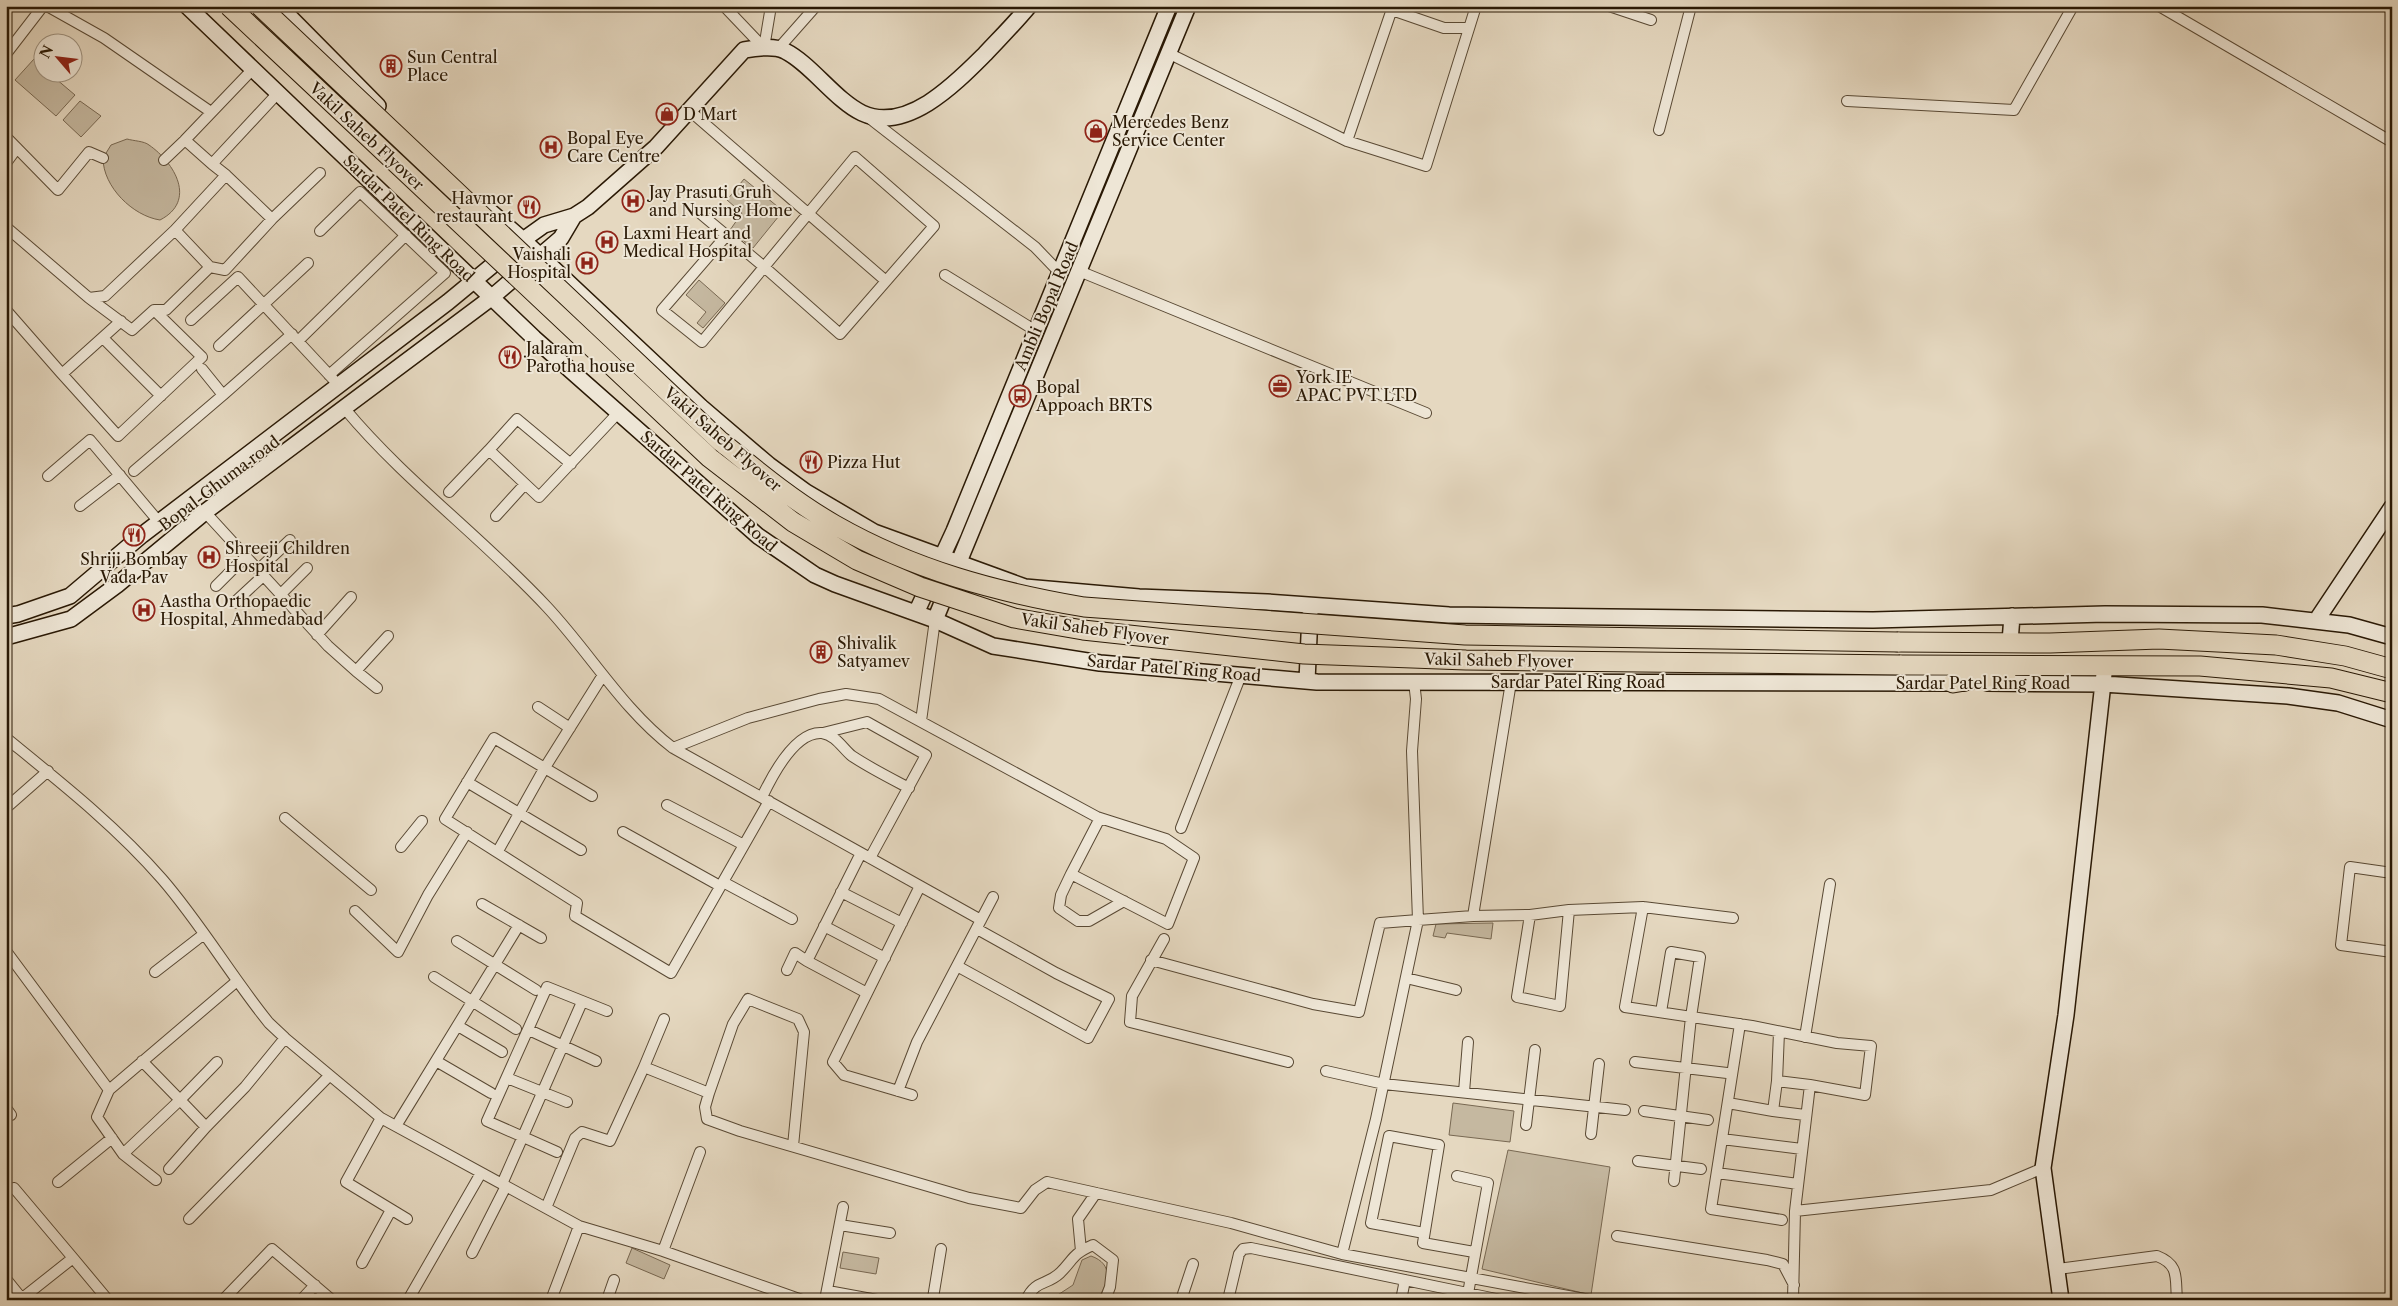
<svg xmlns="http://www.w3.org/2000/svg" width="2398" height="1306" font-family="'Libre Caslon Text',serif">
<rect width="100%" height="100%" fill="#e5d8c0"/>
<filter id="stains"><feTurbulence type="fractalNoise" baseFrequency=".004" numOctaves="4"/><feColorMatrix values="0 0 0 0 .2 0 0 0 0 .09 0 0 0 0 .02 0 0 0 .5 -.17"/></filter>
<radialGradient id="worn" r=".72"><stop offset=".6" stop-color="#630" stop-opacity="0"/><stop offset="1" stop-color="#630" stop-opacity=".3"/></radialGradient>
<path fill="#c5b8a0" stroke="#786852" d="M34,59L42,67V72L49,73L75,95L56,116L15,80Z
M80,101L101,116L81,137L63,120Z
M127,139C134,141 144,141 149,145C175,163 197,201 160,220C133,216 103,187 103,158L111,145Z
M744,179L783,211L753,248L730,230L742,213L727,200Z
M699,280L725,303L703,328L697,323L706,312L686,295Z
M1493,923L1491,939L1447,933L1445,938L1433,936L1436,924Z
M1453,1103L1514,1111L1510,1142L1449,1135Z
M1508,1150L1610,1167L1591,1295L1482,1269Z
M632,1248L670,1265L664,1279L626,1263Z
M843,1252L879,1258L876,1274L840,1268Z
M1091,1256C1114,1264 1109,1283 1097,1300H1050L1073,1285L1082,1260Z"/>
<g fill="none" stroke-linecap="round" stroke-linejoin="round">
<g stroke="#594934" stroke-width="12">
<path id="street" d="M47,6L104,38L211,112
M724,6L764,48
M1609,6L1651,20
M2159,6L2392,142
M1392,10L1444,28H1469
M764,48L771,6
M778,49L816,6
M6,54L43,6
M1170,54L1347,141L1426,166L1476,6
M1847,101L2014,110L2073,6
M690,111L886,281
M868,117L1035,247L1060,273
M1659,130L1691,6
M6,137L58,190L89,152L103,158
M185,140L253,69
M1347,141L1393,6
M164,160L185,140L212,164
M6,163L17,148
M701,214L763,266L840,334L934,226L855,157L702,342L662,310L726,236
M272,219L320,173
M6,227L89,298L105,296L175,230L226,175L212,164L278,93
M175,230L210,267
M320,231L360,192L445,273L329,375
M1079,271L1426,413
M945,275L1036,331
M89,298L132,330L154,310H166L210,267L225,270L272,219L226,175
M6,310L62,374L121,321
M191,320L238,277L333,379
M103,338L161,396
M298,341L406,235
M219,346L308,263
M62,374L118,436L202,357L154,310
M223,395L292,334
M345,409C405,481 483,538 547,607C590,653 623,710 673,748L748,718L819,699L846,694L879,699L1097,817L1100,818L1166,839L1194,858L1168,924L1071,874L1100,818
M489,450L517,419L571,464
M134,471L223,395L202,369
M48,476L90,440L159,522
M449,492L489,450L539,497L618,413
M80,506L120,475
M205,512L328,646L356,671L388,636
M496,516L525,484
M258,570L290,540
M216,586L246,556
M280,595L307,568
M234,603L263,576
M317,635L351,597
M356,671L377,688
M538,707L570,728
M921,721L935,620
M823,733L867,722L926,755L870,858
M6,738C60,782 116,826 162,879C201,924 231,976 269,1023L285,1038L381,1118L579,1226L663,1251L802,1300
M673,748L981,920
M467,782L581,850
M592,796L494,738L445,819L577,903L575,916L671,973L769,801
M762,797C772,776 795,731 822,733C836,735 843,749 852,756C870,768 890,778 909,788
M667,805L744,845
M6,808L48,771
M285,818L371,890
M1181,828L1241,675
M623,832L720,886
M401,847L422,821
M498,851L544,769L603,675
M2392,873L2350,867L2341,945L2392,952
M1071,874L1061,895L1059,908L1078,921H1089L1124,901
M723,882L792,919
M841,892L902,923
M482,904L541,938
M1643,907L1625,1007L1752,1026L1837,1043L1871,1046L1865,1095L1810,1085
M355,911L398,952L428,895L467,832
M1530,915L1517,997L1560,1006L1569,910
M1473,916L1530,915L1569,910L1643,907L1733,918
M824,926L885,958
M1164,939L1132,996L1130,1022L1288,1062
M457,941L536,990
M6,951L109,1090
M1151,960L1313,1004L1359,1012L1380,923L1418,920L1412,751L1416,699L1414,682
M807,961L867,993
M957,966L1088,1038L1109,999L1056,973L977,929
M787,970L795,953L807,961L861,853
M155,972L204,934
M434,977L516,1029
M1406,978L1456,990
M1661,1012L1671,952L1700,957L1691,1017L1674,1181
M1740,1024L1711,1209L1782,1220
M458,1026L502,1052
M529,1030L596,1061
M1779,1032L1777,1081L1810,1085L1795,1211L1793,1300
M1805,1037L1830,884
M436,1061L491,1093
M217,1062L180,1100L206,1127L245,1087L285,1038
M1635,1062L1727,1073
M644,1067L664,1019
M1326,1071L1384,1084L1625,1110
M6,1078V1080
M507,1078L567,1102
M1777,1081L1773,1111L1805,1115
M898,1091L917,1042L993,897
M1464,1092L1468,1042
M709,1093L733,1024L748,999L798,1019L804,1032L793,1146
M912,1095L844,1075L833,1062L920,886
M1728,1103L1773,1111
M6,1108L11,1115
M1644,1111L1708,1120
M381,1118L346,1182L407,1219
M1526,1125L1535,1050
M396,1126L519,925
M1591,1134L1599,1064
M1722,1139L1802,1149
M557,1152L487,1121L547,987L607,1011
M123,1154L180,1100L142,1061
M1638,1161L1701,1169
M169,1169L206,1127
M1717,1173L1798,1184
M1457,1176L1488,1183L1467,1299
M156,1180L123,1154L97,1117L109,1090L237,981
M58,1182L112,1138
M502,1184L582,1002
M14,1188L73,1258L20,1300
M546,1208L575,1138L582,1132L610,1141L644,1067L709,1093L705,1107L707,1119L740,1131L969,1198L1021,1208L1035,1190L1047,1182L1231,1223L1342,1254L1590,1300
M1795,1211L1991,1190L2043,1168
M189,1219L329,1076
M840,1225L890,1233
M1424,1233L1371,1223L1389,1136L1439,1145L1423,1243L1474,1252
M1617,1236L1767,1260L1783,1264L1794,1285
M941,1249L933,1298L943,1300
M663,1251L700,1152
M1081,1251L1078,1219L1096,1193
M472,1253L506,1186
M1342,1254L1376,1119L1418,920L1473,916L1511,682
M73,1258L108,1300
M362,1263L391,1210
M2058,1269L2157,1256C2180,1265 2175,1278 2177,1300
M6,1279L23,1300
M828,1291L877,1300
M223,1300L272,1249L332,1300
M301,1300L315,1285
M408,1300L481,1173
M551,1300L579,1226
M607,1300L614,1280
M825,1300L843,1207
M1026,1300C1036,1279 1046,1286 1060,1273C1075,1258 1071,1255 1093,1245L1113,1260L1110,1287L1105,1300
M1181,1300L1193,1264
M1228,1300L1239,1254L1243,1249L1251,1248L1501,1300
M1401,1300L1405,1280"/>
</g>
<g stroke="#2a1905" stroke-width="18">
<path id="secondary" d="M187,6L534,338L758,536L815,575L835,584L935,620L993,646L1100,663L1317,682L1964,683
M279,6L378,106
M484,206L523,240L701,407L769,465L806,492L874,532L1025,587L1139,597L1267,602L1449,615L1873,620L2105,614L2262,615L2349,625L2392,637
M916,613L954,531L1169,6
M6,616L18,614L70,596L142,535L448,302L523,240L544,225L574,216L588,207L656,147L744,50C756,48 774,45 785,51C811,64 835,100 862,113C907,134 957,82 985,54C1000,38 1015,23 1029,6
M935,620L1188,6
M2316,621L2392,507
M6,637L71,619L117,585L205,512L491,298L561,238L574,216
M2010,642L2012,616
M1307,681L1310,614
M1987,683L2103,684L2288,696L2338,703L2392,720
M2061,1300L2043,1168L2066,1015L2104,674"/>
</g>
<g stroke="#2a1905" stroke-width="21">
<path id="highway" d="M1898,642L2050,643L2159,639L2276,645L2345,656L2392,669
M1900,665L2200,666L2331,678L2392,693
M1953,683L2006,674"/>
</g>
<use href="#street" stroke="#eee6d6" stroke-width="10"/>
<use href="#secondary" stroke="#eee6d6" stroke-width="15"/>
<use href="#highway" stroke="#e5d8c0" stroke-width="19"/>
<g stroke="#2a1905" stroke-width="21" stroke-linecap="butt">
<path id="highway-bridge" d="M229,6L710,458L793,522L857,560L920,587L1014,618L1083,630L1304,654L1466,660L1900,665
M260,6L719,440C756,470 793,501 835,525C914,570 996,592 1084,607L1465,635L1898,642"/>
</g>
<use href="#highway-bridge" stroke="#e5d8c0" stroke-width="19"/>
</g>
<defs>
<g id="building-ring" transform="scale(1.125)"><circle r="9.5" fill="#eee6d6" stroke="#8f2418" stroke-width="1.5"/><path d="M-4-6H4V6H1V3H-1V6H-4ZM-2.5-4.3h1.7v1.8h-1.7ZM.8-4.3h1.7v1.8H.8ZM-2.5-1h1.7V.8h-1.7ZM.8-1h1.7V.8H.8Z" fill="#8f2418"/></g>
<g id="shop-ring" transform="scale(1.125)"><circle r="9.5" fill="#eee6d6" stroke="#8f2418" stroke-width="1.5"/><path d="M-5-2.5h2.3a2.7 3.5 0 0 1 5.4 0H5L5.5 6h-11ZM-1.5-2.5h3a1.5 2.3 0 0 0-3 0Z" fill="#8f2418"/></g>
<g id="hospital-ring" transform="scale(1.125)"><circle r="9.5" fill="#eee6d6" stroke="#8f2418" stroke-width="1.5"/><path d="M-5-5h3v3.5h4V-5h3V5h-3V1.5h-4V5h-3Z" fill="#8f2418"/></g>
<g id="restaurant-ring" transform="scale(1.125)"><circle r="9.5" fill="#eee6d6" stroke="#8f2418" stroke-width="1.5"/><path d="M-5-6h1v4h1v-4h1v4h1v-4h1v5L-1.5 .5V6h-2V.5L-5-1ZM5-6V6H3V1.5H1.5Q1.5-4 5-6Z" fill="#8f2418"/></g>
<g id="office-ring" transform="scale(1.125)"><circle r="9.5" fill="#eee6d6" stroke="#8f2418" stroke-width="1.5"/><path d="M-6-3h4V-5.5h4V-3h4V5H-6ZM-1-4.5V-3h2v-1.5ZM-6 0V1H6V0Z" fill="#8f2418"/></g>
<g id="bus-ring" transform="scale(1.125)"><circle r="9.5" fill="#eee6d6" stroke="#8f2418" stroke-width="1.5"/><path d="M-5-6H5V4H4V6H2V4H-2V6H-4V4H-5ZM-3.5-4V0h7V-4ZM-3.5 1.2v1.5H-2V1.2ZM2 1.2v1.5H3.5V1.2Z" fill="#8f2418"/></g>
</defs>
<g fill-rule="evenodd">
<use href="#building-ring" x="391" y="66"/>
<use href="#shop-ring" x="667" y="114"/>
<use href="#shop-ring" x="1096" y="131"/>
<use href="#hospital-ring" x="551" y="147"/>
<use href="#hospital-ring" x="633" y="201"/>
<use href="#restaurant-ring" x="529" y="207"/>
<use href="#hospital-ring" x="607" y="242"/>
<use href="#hospital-ring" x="587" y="263"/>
<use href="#restaurant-ring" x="510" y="357"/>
<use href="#office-ring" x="1280" y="386"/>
<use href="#bus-ring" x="1020" y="396"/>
<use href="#restaurant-ring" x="811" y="462"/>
<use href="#restaurant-ring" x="134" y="535"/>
<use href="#hospital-ring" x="209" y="557"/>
<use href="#hospital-ring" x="144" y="610"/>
<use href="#building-ring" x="821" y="652"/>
</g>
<g text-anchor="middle" stroke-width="4" stroke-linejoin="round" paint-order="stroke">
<g font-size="16" fill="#2a1905" stroke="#eee6d6" text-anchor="start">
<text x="407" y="63">Sun Central<tspan x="407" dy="18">Place</tspan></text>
<text x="683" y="120">D Mart</text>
<text x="1112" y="128">Mercedes Benz<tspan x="1112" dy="18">Service Center</tspan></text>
<text x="567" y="144">Bopal Eye<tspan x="567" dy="18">Care Centre</tspan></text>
<text x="649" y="198">Jay Prasuti Gruh<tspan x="649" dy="18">and Nursing Home</tspan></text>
<text x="513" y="204" text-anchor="end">Havmor<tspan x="513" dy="18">restaurant</tspan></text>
<text x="623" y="239">Laxmi Heart and<tspan x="623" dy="18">Medical Hospital</tspan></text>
<text x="571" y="260" text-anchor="end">Vaishali<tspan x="571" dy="18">Hospital</tspan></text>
<text x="526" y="354">Jalaram<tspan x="526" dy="18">Parotha house</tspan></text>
<text x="1296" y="383">York IE<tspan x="1296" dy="18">APAC PVT LTD</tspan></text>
<text x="1036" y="393">Bopal<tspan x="1036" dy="18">Appoach BRTS</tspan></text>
<text x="827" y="468">Pizza Hut</text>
<text x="225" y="554">Shreeji Children<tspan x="225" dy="18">Hospital</tspan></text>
<text x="134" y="565" text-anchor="middle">Shriji Bombay<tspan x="134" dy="18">Vada Pav</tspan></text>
<text x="160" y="607">Aastha Orthopaedic<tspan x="160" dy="18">Hospital, Ahmedabad</tspan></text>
<text x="837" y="649">Shivalik<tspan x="837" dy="18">Satyamev</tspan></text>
</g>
<g font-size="16" fill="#2a1905" stroke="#eee6d6">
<text transform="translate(367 136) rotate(43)" y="6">Vakil Saheb Flyover</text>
<text transform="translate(409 218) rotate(44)" y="6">Sardar Patel Ring Road</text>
<text transform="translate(1046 306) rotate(-67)" y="6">Ambli Bopal Road</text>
<text transform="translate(723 439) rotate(41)" y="6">Vakil Saheb Flyover</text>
<text transform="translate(219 483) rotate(-37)" y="6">Bopal-Ghuma road</text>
<text transform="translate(709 491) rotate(41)" y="6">Sardar Patel Ring Road</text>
<text transform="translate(1095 629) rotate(8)" y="6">Vakil Saheb Flyover</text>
<text transform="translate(1499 660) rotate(1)" y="6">Vakil Saheb Flyover</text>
<text transform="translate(1174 668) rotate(5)" y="6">Sardar Patel Ring Road</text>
<text x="1578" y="688">Sardar Patel Ring Road</text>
<text x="1983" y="689">Sardar Patel Ring Road</text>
</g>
</g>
<rect width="2398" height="1306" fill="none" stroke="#e5d8c0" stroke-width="25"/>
<rect x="8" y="8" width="2383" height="1291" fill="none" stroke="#2a1905" stroke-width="2.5"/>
<rect x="12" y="12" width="2373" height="1281" fill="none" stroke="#2a1905"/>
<g transform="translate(58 58) rotate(298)"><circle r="24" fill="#eee6d6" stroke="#a09482"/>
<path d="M0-4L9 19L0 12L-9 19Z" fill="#8f2418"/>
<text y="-8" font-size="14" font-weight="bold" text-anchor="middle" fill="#2a1905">N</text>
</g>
<rect width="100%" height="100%" filter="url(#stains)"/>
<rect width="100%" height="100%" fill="url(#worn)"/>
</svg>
